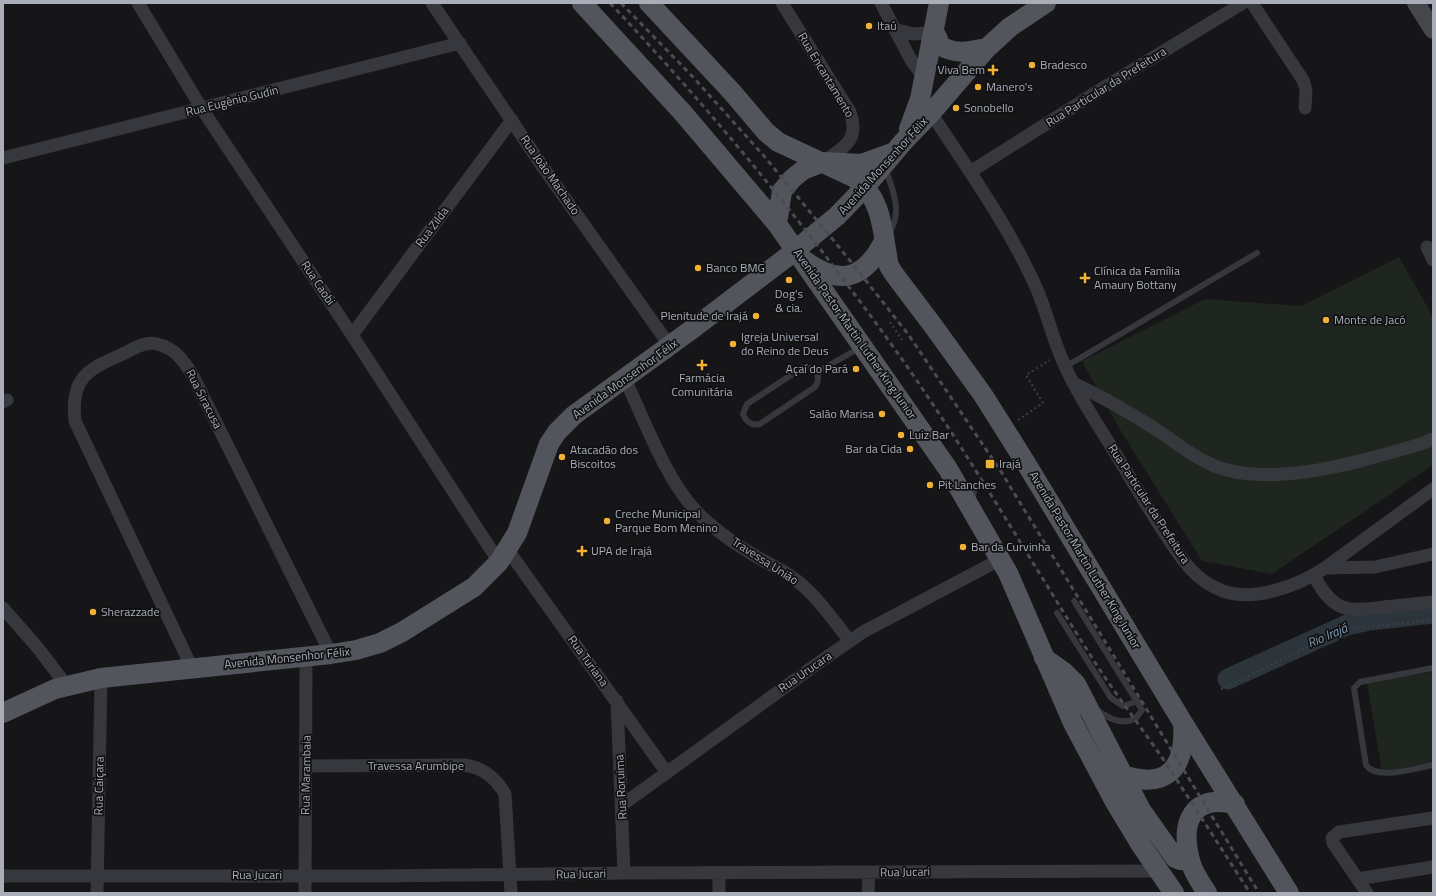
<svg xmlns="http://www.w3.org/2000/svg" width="1436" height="896" font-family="'Titillium Web',sans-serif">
<rect width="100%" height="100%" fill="#161618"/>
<path fill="#1e261f" d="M1399,257L1433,317V465L1272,574L1202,561L1119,428L1082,361L1205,299L1301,306Z
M1433,672V763L1382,772L1367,683Z"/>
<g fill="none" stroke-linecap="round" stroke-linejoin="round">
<path stroke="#2c353c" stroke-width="21" d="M1228,679L1347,625L1369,620L1433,613"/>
<path stroke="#3d3f44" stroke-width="2" stroke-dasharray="2 3" stroke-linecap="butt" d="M890,322L902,340
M1018,420L1043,403L1026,375L1050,360
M1342,619L1346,629
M1221,689L1346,629L1433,620"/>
<path stroke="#37383d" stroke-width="6" d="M885,168C893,190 903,212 889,233
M807,367C818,369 821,378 815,387L760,424C751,426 746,422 743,414L747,404L802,368Z
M1065,367L1257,253
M817,372L861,347
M972,499L975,487
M1074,601L1142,710L1136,718C1123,726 1109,719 1097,710
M1057,613L1111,698L1123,706L1138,701
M1433,668L1360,682L1354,688L1366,765C1377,781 1416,768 1433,765"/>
<path stroke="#37383d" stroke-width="13" d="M138,3L202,109L352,335L499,562
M432,3L545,170L670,346
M782,3L850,112C860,141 844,147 823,162
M881,3L911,60L924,78
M1252,3L1303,80L1306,90L1305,108
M897,30L914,34L934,32
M931,113C968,169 1008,225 1036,287C1047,312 1053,341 1065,366C1078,396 1097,423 1114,451C1136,487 1158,526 1183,560C1192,572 1203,582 1216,588C1248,605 1298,586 1325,568L1433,489
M3,158L460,43
M970,172L1103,88L1243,3
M1427,247L1433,260
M352,335L512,120
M624,377C644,419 665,478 696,511C715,531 741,548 764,561C775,567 786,572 796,580C817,596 833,620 850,641
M1073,383C1103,397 1132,414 1160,432C1176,443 1191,455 1208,463C1267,492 1365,460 1424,443L1433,439
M3,402L7,400
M508,550L667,773
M1325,568L1375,567L1433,554
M1314,576C1334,612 1345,612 1384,607C1400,605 1417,604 1433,602
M3,608L38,648L66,685
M192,668L75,421C70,376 89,369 125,353C135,348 146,341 157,344C175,348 184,361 193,376L331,654
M617,701L624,873
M306,766L465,765C484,768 496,778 505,794L511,893
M622,805L814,666L863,632L1001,559
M719,873V893
M3,876H378L624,873L1159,871
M1357,879L1433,867
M97,893L101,678
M305,893L306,657
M868,893L869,873
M1367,893L1333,843L1332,838L1339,832L1433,818"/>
<path stroke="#45474d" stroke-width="18" d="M1416,3L1433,30"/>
<path stroke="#53555c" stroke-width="20" d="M582,3L683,113L777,224L948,469L1008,573L1073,723L1115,802L1141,845L1174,893
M649,3L732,92L766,132L778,142L855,178C884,200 882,233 889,266L894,274L934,327L983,395L1024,460L1183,723L1289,893
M934,32L938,39L939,45C956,55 968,52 987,48
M909,129L920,99L939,3
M777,224L782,191L792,179L803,170L823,162L862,164L892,153
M805,261C840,286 864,280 884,241
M1044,658L1065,673L1076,684L1141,810L1175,858L1180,860H1189
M3,713L55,689L101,678L331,654L356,650L380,643L402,632L474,587L499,562L517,533L549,444L557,432L574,415L691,330L787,257L837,216L866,186L903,142L931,113L987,48L1010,27L1046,3
M1123,775C1168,790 1186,767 1183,723
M1207,893C1201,883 1192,871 1190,860C1180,822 1192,794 1235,804"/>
<path stroke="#4a4c52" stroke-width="3" stroke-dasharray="5 4" stroke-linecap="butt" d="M610,3C712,111 807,227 894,348C967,450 1029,559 1096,664C1117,696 1141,727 1163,759C1192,803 1221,848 1250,893
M621,3L692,76L764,156L852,263L908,334L1000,470L1259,893"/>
</g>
<g fill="#f2b134" stroke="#111113" stroke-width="1.5">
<circle cx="869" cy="26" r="4"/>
<circle cx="1032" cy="65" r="4"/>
<path d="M991 64h4v4h4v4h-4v4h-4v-4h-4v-4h4z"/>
<circle cx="978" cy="87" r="4"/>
<circle cx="956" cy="108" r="4"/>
<circle cx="698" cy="268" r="4"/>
<path d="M1083 272h4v4h4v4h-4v4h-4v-4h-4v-4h4z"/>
<circle cx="789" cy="280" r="4"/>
<circle cx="756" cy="316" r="4"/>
<circle cx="1326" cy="320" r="4"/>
<circle cx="733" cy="344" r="4"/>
<path d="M700 359h4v4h4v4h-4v4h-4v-4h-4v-4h4z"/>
<circle cx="856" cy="369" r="4"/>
<circle cx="882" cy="414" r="4"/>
<circle cx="901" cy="435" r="4"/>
<circle cx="910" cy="449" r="4"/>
<circle cx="562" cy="457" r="4"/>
<rect x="985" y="459" width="10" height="10" rx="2"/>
<circle cx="930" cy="485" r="4"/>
<circle cx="607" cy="521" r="4"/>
<circle cx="963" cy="547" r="4"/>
<path d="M580 545h4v4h4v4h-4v4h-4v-4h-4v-4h4z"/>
<circle cx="93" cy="612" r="4"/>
</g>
<g text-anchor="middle" stroke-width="3.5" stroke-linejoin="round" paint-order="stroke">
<g font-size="12" fill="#a8adb8" stroke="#111113" text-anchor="start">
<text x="877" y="30">Itaú</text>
<text x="1040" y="69">Bradesco</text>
<text x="985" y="74" text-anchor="end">Viva Bem</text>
<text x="986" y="91">Manero's</text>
<text x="964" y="112">Sonobello</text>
<text x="706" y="272">Banco BMG</text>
<text x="1094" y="275">Clínica da Família<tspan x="1094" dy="14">Amaury Bottany</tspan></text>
<text x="789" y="298" text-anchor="middle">Dog's<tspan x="789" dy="14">&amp; cia.</tspan></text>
<text x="748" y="320" text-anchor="end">Plenitude de Irajá</text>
<text x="1334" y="324">Monte de Jacó</text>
<text x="741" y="341">Igreja Universal<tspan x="741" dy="14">do Reino de Deus</tspan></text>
<text x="848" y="373" text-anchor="end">Açaí do Pará</text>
<text x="702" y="382" text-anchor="middle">Farmácia<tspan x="702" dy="14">Comunitária</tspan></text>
<text x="874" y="418" text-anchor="end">Salão Marisa</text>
<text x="909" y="439">Luiz Bar</text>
<text x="902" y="453" text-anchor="end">Bar da Cida</text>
<text x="570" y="454">Atacadão dos<tspan x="570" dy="14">Biscoitos</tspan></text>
<text x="999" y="468">Irajá</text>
<text x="938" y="489">Pit Lanches</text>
<text x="615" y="518">Creche Municipal<tspan x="615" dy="14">Parque Bom Menino</tspan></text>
<text x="971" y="551">Bar da Curvinha</text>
<text x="591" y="555">UPA de Irajá</text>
<text x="101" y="616">Sherazzade</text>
</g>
<g font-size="12" fill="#a8adb8" stroke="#111113">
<text transform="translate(826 75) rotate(59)" y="4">Rua Encantamento</text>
<text transform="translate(1106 87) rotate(-32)" y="4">Rua Particular da Prefeitura</text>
<text transform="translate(232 101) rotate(-14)" y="4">Rua Eugênio Gudin</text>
<text transform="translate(883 166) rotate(-48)" y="4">Avenida Monsenhor Félix</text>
<text transform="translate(550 175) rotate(55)" y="4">Rua João Machado</text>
<text transform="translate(432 227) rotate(-53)" y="4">Rua Zilda</text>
<text transform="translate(318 283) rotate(56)" y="4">Rua Caobi</text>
<text transform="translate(855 334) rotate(55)" y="4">Avenida Pastor Martin Luther King Junior</text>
<text transform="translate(625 379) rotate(-36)" y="4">Avenida Monsenhor Félix</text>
<text transform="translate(204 399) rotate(63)" y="4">Rua Siracusa</text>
<text transform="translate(1149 504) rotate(57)" y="4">Rua Particular da Prefeitura</text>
<text transform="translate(1085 560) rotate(59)" y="4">Avenida Pastor Martin Luther King Junior</text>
<text transform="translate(765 561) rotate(33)" y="4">Travessa União</text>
<text transform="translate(287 658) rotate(-6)" y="4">Avenida Monsenhor Félix</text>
<text transform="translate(588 661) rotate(54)" y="4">Rua Turiana</text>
<text transform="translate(805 672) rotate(-35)" y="4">Rua Urucara</text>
<text x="416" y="770">Travessa Arumbipe</text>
<text transform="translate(306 775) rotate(-89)" y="4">Rua Marambaia</text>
<text transform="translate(99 786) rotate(-89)" y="4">Rua Caiçara</text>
<text transform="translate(621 787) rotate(-93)" y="4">Rua Roruima</text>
<text transform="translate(905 872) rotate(-1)" y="4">Rua Jucari</text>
<text transform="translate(581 874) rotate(-1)" y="4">Rua Jucari</text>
<text x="257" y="879">Rua Jucari</text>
</g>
<g font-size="13" font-style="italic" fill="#7f9bb3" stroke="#111113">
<text transform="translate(1327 635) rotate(-23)" y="5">Rio Irajá</text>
</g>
</g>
<rect width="1436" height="896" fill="none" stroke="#a8adb8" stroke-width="8"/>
</svg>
